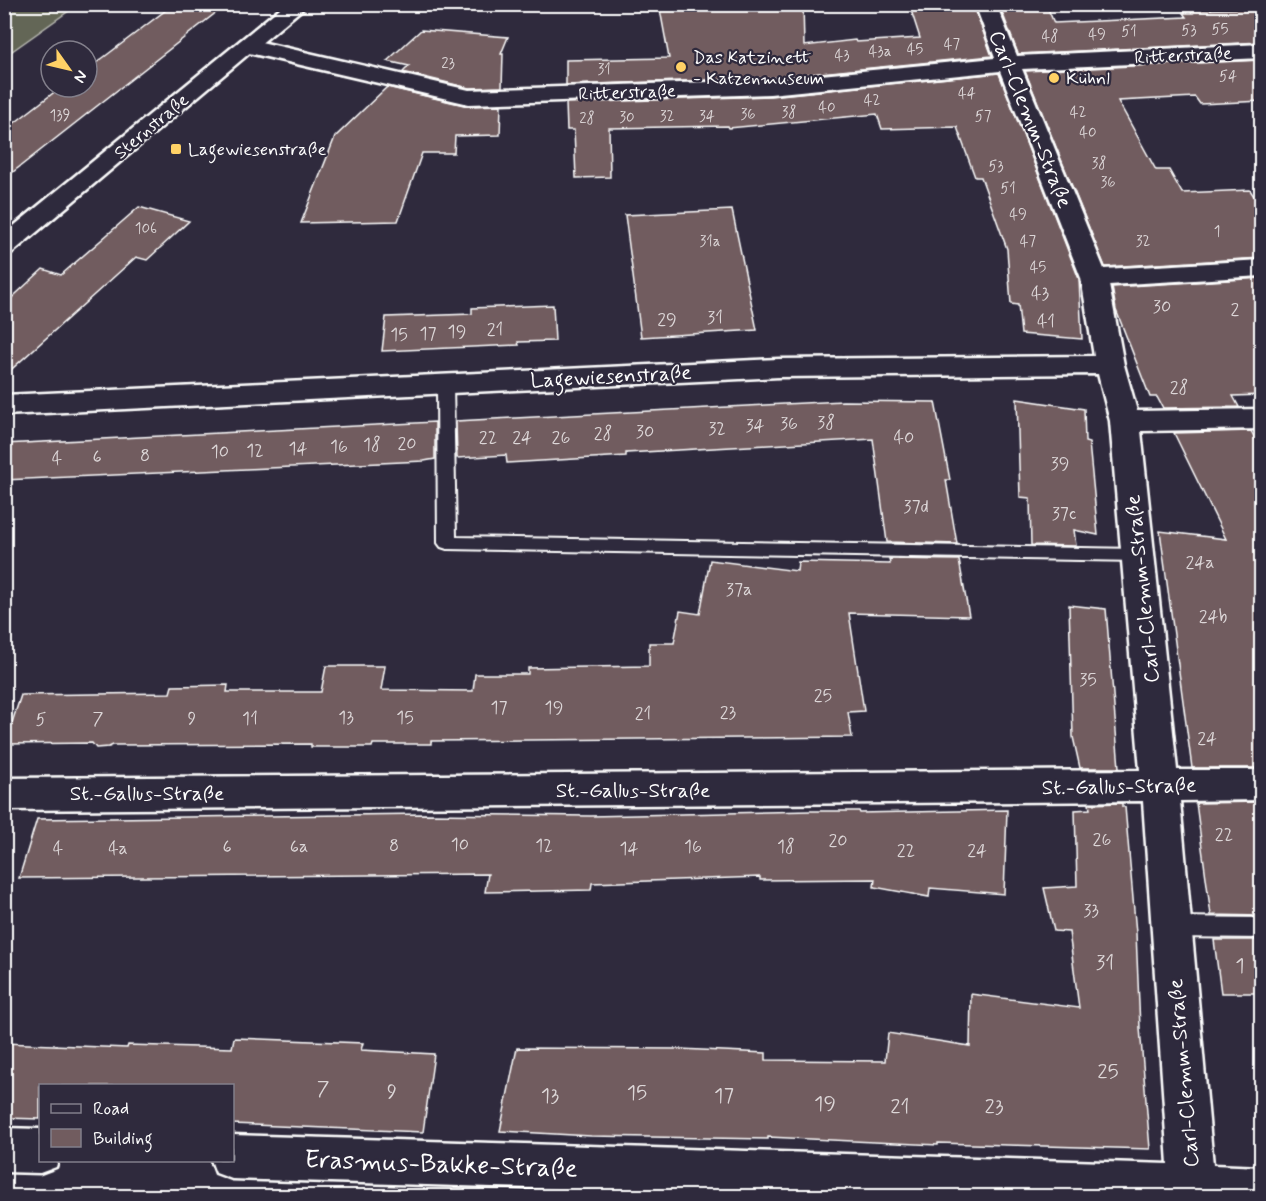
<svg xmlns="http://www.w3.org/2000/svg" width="1266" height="1201" font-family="Mynerve,sans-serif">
<rect width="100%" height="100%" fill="#2f2a3d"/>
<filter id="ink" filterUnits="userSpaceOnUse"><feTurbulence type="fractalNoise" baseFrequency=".0167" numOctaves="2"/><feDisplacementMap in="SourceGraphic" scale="12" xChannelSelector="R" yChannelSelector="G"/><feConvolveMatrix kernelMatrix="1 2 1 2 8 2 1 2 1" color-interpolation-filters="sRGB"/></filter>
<g filter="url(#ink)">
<path fill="#636657" stroke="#b1b2ab" stroke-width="1.5" d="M5,4H77V5L5,56Z"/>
<path fill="#715c5f" stroke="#fff" stroke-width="1.5" d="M174,4H227L4,179V131L61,87H87V70Z
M659,4H803L804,46L855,40L856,42L920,38L909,4H973L992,56L770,78L566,85V60L669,58Z
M999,4H1046L1054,23L1186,17L1183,13H1193L1191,10L1262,8V42L1018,54Z
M421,30L508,37L501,54H503L502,87L469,88L403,72L409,66L387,61Z
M1262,60V101L1200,104L1195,97L1118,101L1156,170H1169L1182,193L1250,190L1262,208V258L1105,267L1025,71Z
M999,73L1079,279L1082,339L1021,334L1018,305L1011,304L1007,249L981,177H975L957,127L882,129L877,114L729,128L728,126L609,128L610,177L576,178L574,130H567L566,103L770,96Z
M387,87L468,106L501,105L500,135L455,136L454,153H422L398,221L301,223L335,137Z
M139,207L189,221L147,260L136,257L4,376V305L43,269L61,275Z
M732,210L757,330L641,337L625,215Z
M1262,278V395L1233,396L1239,407L1163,408L1157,397H1150L1116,310L1112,287Z
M553,305L555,341L518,342L519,345L382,351L386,317L472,314V308Z
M1017,399L1084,409L1085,442L1089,443L1098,535L1074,530L1076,546L1031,545L1030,498L1020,497Z
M843,401L935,402L950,480H946L957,544L887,542L873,439L626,453V456L507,463L506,455L457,458L456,421Z
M435,422V459L424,461L4,480V444Z
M1251,431L1262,451V768H1192L1160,531L1226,539L1174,433Z
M889,559L959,560L969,616L849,613L864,711L848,712L852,737L431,741V744H373L372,747H311V744L113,745L109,747L96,748L92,743L5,744L21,695L170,693L172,686L228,685L227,692H321L326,666H385L381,690L473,691L475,674H528V668L649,666V643H674L680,611L700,614L710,560L797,571L798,562L890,564Z
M1069,605L1106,609L1119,768H1080L1073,737Z
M1262,802V916L1211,915L1196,803Z
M1122,803V807H1125L1136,933L1140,1028L1150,1149L938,1143V1145L768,1137V1139L591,1136L500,1131L517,1048L680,1049L766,1053V1060L885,1061L888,1033L970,1046L971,994L1079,1008L1069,932L1054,931L1044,888L1077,886L1075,810L1090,809L1089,804Z
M1007,810L1004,894L930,888L929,897L874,887L875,879L760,880V877L592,883L591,890L485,892L488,874L19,878L37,819L426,814L591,816L811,811H859L860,813Z
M1214,940H1262V993H1221Z
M234,1038L363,1043L361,1050L434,1054L423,1132L232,1124V1086H40V1119L4,1118V1043L127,1048L128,1045L232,1048Z"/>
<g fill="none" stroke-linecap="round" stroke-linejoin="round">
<g stroke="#fff" stroke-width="4">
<path id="lane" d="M445,380L453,385L456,537L1138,549L1144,550L1147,555L1144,560L1138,561L447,549L441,547L438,543L437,385Z
M1171,917L1262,918V938L1171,937L1163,934L1160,927L1163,920Z"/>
</g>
<g stroke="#fff" stroke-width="5">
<path id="street" d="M975,4H996L1017,56L1262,44V58L1022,69L1104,269L1262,260V276L1109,285L1124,365L1137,411L1262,409V429L1141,431L1177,770H1262V800L1180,801L1213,1165L1262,1167V1196H785L232,1179L216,1173L211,1160H232V1135L1168,1164L1143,801L4,810V778L1140,770L1110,421L1098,374L779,377L4,415V395L779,359L1094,356L1081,278L1000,71L770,94L469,104L240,51L237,46L240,41L248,39L469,90L770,80L995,58Z
M4,1128L40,1129V1160H58L56,1167L40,1173L4,1172Z"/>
</g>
<g stroke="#fff" stroke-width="5">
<path id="secondary" d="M285,4H308L13,252L4,255V234Z"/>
</g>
<use href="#lane" fill="#2f2a3d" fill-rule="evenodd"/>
<use href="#street" fill="#2f2a3d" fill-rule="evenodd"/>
<use href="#secondary" fill="#2f2a3d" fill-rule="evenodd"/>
</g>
</g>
<g fill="#ffd166" stroke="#2f2a3d" stroke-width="2">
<circle cx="681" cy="67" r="6"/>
<circle cx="1054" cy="78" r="6"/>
<rect x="170" y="143" width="12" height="12" rx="3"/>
</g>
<g text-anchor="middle" stroke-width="4.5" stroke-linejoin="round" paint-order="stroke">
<g font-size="15" fill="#dcd6d7">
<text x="1220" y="34">55</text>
<text x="1189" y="35">53</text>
<text x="1129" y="36">51</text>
<text x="1097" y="39">49</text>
<text x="1050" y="41">48</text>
<text x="952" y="49">47</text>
<text x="915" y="54">45</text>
<text x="880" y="56">43a</text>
<text x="842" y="60">43</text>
<text x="448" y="68">23</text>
<text x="604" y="74">31</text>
<text x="1228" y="81">54</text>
<text x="967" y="98">44</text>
<text x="872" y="105">42</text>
<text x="827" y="112">40</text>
<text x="789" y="117">38</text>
<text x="1078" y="117">42</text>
<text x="748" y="119">36</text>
<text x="60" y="120">139</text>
<text x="667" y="121">32</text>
<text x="707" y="121">34</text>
<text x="983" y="121">57</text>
<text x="627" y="122">30</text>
<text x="587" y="123">28</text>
<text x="1088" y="137">40</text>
<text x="1099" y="168">38</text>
<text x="996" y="171">53</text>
<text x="1108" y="187">36</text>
<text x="1008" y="193">51</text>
<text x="1018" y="219">49</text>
<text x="146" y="233">106</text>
<text x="1217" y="236">1</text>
<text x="710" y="246">31a</text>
<text x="1028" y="246">47</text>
<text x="1143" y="246">32</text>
<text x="1038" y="272">45</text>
</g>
<g font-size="18" fill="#fff" stroke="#2f2a3d">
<text transform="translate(1183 55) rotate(-3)" y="6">Ritterstraße</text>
<text transform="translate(627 92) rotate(-2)" y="6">Ritterstraße</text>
<text transform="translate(151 126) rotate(-40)" y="6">Sternstraße</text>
</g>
<g font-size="18" fill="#fff" stroke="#2f2a3d" text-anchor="start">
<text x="693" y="63">Das Katzinett<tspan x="693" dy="21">- Katzenmuseum</tspan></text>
<text x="1066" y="84">Kühnl</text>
<text x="188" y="155">Lagewiesenstraße</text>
</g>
<g font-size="18" fill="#dcd6d7">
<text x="1040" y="299">43</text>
<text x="1162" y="312">30</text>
<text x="1235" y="315">2</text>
<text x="715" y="323">31</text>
<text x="667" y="325">29</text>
<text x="1046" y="327">41</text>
<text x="495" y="335">21</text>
<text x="457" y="337">19</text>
<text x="428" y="339">17</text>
<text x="399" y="340">15</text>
<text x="1179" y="393">28</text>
<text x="826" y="428">38</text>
<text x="789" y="429">36</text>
<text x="755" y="431">34</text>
<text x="717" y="434">32</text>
<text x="645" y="437">30</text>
<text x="603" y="439">28</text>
<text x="488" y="443">22</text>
<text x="522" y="443">24</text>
<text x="561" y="443">26</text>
<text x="904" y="443">40</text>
<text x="407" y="449">20</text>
<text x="372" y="450">18</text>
<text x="339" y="452">16</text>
<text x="298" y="454">14</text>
<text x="255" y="456">12</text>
<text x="220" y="457">10</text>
<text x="145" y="461">8</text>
<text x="97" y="462">6</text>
<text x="57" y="464">4</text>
<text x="1060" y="469">39</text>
<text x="916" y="512">37d</text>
<text x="1064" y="519">37c</text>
<text x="1200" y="568">24a</text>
<text x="739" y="595">37a</text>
<text x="1213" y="622">24b</text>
<text x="1088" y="685">35</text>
<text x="823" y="701">25</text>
<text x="499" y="713">17</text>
<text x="554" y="713">19</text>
<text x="728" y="718">23</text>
<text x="643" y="719">21</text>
<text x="346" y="723">13</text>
<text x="405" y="723">15</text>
<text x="98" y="724">7</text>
<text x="192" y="724">9</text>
<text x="250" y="724">11</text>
<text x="41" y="725">5</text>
<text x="1207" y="744">24</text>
<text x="1224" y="840">22</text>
<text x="1102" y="845">26</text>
<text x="838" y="846">20</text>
<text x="460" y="850">10</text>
<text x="394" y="851">8</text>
<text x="544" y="851">12</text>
<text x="227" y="852">6</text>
<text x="299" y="852">6a</text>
<text x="693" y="852">16</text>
<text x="786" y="852">18</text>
<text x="58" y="854">4</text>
<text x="118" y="854">4a</text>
<text x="629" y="854">14</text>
<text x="906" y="856">22</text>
<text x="977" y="856">24</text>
<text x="1091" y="916">33</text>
</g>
<g font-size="21" fill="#fff" stroke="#2f2a3d">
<text transform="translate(1031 119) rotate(68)" y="7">Carl-Clemm-Straße</text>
<text transform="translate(611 376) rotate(-3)" y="7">Lagewiesenstraße</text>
<text transform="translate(1142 589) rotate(-96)" y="7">Carl-Clemm-Straße</text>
<text transform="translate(1119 786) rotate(-1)" y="7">St.-Gallus-Straße</text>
<text x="633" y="797">St.-Gallus-Straße</text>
<text x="147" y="800">St.-Gallus-Straße</text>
<text transform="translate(1183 1073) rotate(-95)" y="7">Carl-Clemm-Straße</text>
</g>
<g font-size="21" fill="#dcd6d7">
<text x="1105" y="969">31</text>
<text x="1240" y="972">1</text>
<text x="1108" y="1078">25</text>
<text x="323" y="1095">7</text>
<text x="392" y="1098">9</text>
<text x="637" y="1099">15</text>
<text x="550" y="1102">13</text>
<text x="724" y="1102">17</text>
<text x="825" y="1110">19</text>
<text x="900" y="1113">21</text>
<text x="994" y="1113">23</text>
</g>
<g font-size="26" fill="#fff" stroke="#2f2a3d">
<text transform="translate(441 1163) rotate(2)" y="9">Erasmus-Bakke-Straße</text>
</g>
</g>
<rect width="1266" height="1201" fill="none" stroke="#2f2a3d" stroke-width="24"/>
<rect x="12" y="12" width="1242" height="1177" fill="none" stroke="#fff" stroke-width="2" filter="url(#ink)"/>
<rect x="39" y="1084" width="195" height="78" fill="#2f2a3d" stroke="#827f8b" stroke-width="1.5"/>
<rect x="51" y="1104" width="30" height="9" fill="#2f2a3d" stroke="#827f8b" stroke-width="1.5"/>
<text x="93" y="1114" font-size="18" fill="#ffffff">Road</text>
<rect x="51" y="1129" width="30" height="18" fill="#715c5f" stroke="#827f8b" stroke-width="1.5"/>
<text x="93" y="1144" font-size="18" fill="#ffffff">Building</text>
<g transform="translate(69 69) rotate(124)"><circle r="28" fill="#2f2a3d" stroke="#827f8b" stroke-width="1.5"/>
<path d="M0-4.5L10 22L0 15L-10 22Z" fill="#ffd166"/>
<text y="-9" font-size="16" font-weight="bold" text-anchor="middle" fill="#ffffff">N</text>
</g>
</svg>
